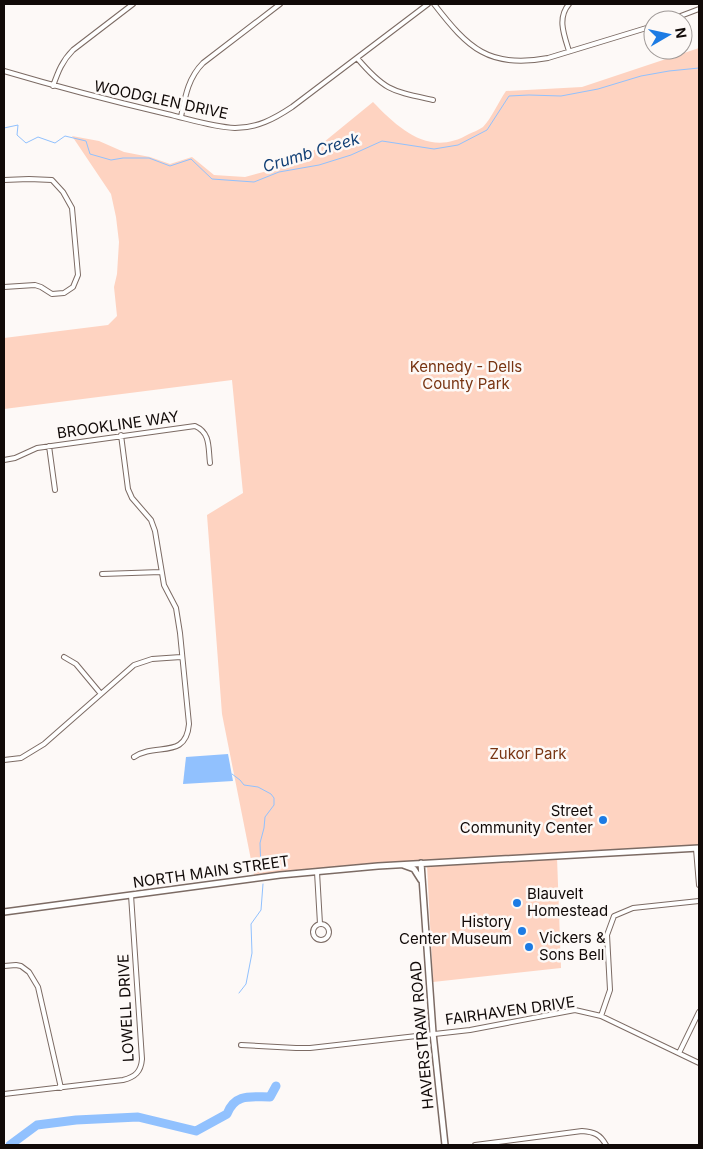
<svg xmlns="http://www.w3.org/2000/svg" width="703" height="1149" font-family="Inter,sans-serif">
<rect width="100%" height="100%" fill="#fdf9f7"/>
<path fill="#fed3c1" d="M699,48V846L432,861L254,875L222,714L207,515L243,493L232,380L4,409V338L108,325L117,316L114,287L117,274L119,242L116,217L111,194L72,136L99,141L124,152L150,157L170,164L192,157L214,175L245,177L271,170L302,160L373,102C400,130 430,157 469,134C473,132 479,130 483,127C491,119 499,101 506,91L582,87Z
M557,857L561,968L433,982L427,865Z"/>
<path fill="#91c1fe" d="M228,754L233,781L183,784L186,757Z"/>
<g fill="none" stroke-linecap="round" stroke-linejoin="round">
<path stroke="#91c1fe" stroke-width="1" d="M4,128L18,125L17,135L26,143L38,137L55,143L65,136L86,141L90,154L111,160L123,158H149L170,166L191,159L212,179L254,182L279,172L319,165L351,155L382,141L434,149L458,145L487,130L509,96L529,95L561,96L598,89L641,76L669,71L699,68
M232,774L240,780L244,785L258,787L271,794L274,798V805L265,817L264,828L260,843L261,870
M239,993L246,984L252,953L251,924L261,910L263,884"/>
<path stroke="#91c1fe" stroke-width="9" d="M10,1145L37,1125L76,1120L138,1117L196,1131L227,1114C235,1093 251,1097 270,1097L276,1086"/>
<g stroke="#7c6b64" stroke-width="6">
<path id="minor" d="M434,4C468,48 489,69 548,58L653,26
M569,4C557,18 564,35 569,51
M670,20L699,9
M357,58C385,91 392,91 433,100
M4,71C58,87 112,101 167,114C189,119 212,127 235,128C257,128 274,119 292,107L428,4
M53,86C58,72 62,61 73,50L133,4
M181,117C185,97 188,78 203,63L280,4
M4,180L29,179L52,180L63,192L72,208L78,275L73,287L64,293L52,294L41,287L35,285L4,287
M121,435L128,489L132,498L151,520L155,531L164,585L176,608L180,633L189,724C186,760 156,742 134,757
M49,446L55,490
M4,460L15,458L37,448L195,426C211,433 208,448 210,463
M102,574L161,572
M64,657L76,664L101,694
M4,760L21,758L44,744L134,665L152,659L181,657
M696,849L699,885
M317,872L320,924
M313 932a8 8 0 1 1 16 0a8 8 0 1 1-16 0Z
M4,966L16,965L21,966L29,972L38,987L61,1088
M601,1016L610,990L607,935L614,916L633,908L699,901
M241,1045L296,1048H310L470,1030L575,1010L601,1016L699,1063
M679,1053L699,1012
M4,1094L123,1080C135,1077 141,1072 142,1059L131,895
M475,1145L582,1131C594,1132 600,1134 606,1145"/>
</g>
<g stroke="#7c6b64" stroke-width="8">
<path id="tertiary" d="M421,863L433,1033L445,1145
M403,865L414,869L421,880
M4,912L280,875L378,866L699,848"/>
</g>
<use href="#minor" stroke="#fff" stroke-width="4"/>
<use href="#tertiary" stroke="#fff" stroke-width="5"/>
</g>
<g fill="#1c7be4" stroke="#fdf9f7" stroke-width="2">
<circle cx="603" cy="820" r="5"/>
<circle cx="517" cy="903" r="5"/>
<circle cx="522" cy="931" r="5"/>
<circle cx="529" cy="947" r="5"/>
</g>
<g text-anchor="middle" stroke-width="5" stroke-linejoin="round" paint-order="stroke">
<g font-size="15" fill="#110a08" stroke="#fdf9f7">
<text transform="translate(161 100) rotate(12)" y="5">WOODGLEN DRIVE</text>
<text transform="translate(118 425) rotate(-8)" y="5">BROOKLINE WAY</text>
<text transform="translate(211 872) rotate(-8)" y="5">NORTH MAIN STREET</text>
<text transform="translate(126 1008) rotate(-93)" y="5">LOWELL DRIVE</text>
<text transform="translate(510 1011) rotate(-8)" y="5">FAIRHAVEN DRIVE</text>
<text transform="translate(422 1035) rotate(-95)" y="5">HAVERSTRAW ROAD</text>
</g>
<g font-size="15" fill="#783412" stroke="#fdf9f7">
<text x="466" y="372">Kennedy - Dells<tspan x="466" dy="17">County Park</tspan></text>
<text x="528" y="759">Zukor Park</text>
</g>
<g font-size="15" fill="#110a08" stroke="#fdf9f7" text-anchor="end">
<text x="593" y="816">Street<tspan x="593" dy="17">Community Center</tspan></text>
<text x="527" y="899" text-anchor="start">Blauvelt<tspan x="527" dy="17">Homestead</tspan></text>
<text x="512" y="927">History<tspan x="512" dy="17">Center Museum</tspan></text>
<text x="539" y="943" text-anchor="start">Vickers &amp;<tspan x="539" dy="17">Sons Bell</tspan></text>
</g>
<g font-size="16" font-style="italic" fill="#113f75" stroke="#fdf9f7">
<text transform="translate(311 152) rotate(-17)" y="6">Crumb Creek</text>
</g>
</g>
<rect width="703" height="1149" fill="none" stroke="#110a08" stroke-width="10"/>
<g transform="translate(668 35) rotate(81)"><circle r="24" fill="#fdf9f7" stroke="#9f9997"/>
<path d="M0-4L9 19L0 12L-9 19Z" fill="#1c7be4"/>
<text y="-8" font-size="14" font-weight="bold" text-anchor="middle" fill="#110a08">N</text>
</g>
</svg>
